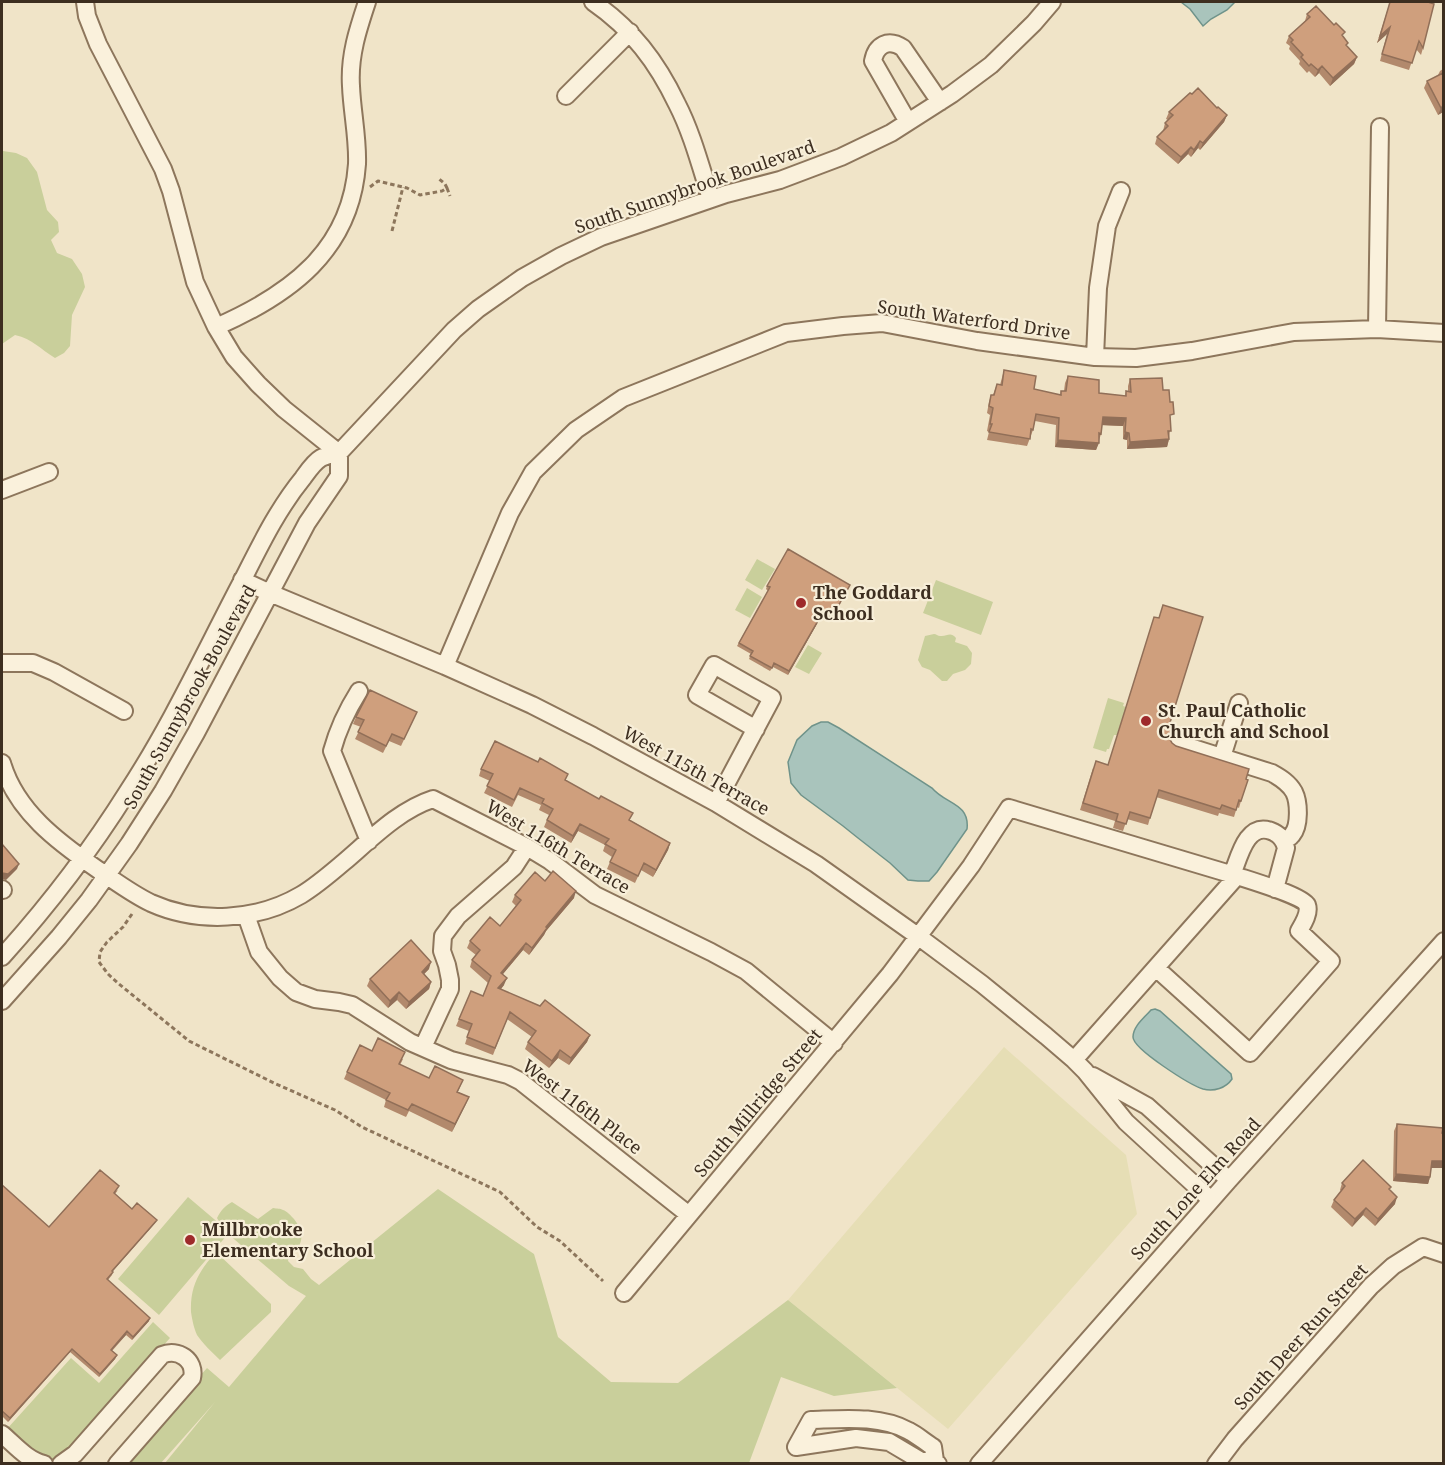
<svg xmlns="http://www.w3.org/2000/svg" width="1445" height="1465" font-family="'Noto Serif',serif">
<rect width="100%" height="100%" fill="#f0e4c8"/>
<path fill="#e6deb5" d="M1004,1047L1126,1155L1137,1214L948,1429L788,1300Z"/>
<path fill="#c9cf9b" d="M2,149L3,151L16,153L27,158L37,172L47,210L58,222L59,232L51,240L57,253L72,259L82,274L85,287L72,315L70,346L64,353L55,358C40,349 33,339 15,335L2,344Z
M757,559L775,569L762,590L745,580Z
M936,580L993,602L981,635L923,613Z
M747,588L762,597L750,618L735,610Z
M934,634C936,634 938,636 940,636C947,637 950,631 956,638L955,642L967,646L972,653L971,664L965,670L953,674L947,681H942L930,670L922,667L918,660L925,636Z
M808,645L822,653L809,674L795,667Z
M1108,698L1124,703L1123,706L1126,707L1117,735H1114L1109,749H1107L1106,752L1093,748Z
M438,1189L534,1254L558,1337L611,1382L678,1383L788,1300L897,1388L834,1396L781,1377L749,1463H165L215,1402L161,1463H123L207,1368L229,1387L306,1296L289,1286L228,1234L159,1315L118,1279L188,1197L221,1225L217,1218C221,1210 225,1206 232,1202L258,1219L273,1208C277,1209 280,1208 283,1210C287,1211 291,1216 294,1219C305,1233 304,1246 289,1256L288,1261L294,1267L303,1269L311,1279L319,1285Z
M216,1252L271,1304V1312L220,1360C212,1352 203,1344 197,1335C194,1329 192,1319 191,1312C190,1286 199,1271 216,1252Z
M153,1322L170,1338L68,1453L56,1459H43L6,1430L71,1358L99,1383Z"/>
<path fill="#a9c4bc" stroke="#6f938a" stroke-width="1.5" d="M1181,2H1235L1227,10L1211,19L1203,26L1190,9Z
M821,722H828L839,728L932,788C945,804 970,803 967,829L937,872L929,881H918L908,880L890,863L858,838L843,826L801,795L791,783L788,762L797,740L812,726Z
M1155,1009L1160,1011L1231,1074L1232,1079C1226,1088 1214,1092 1203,1089C1190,1085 1133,1049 1133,1037C1133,1026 1145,1017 1151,1010Z"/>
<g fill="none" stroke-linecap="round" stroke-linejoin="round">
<g stroke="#8d765c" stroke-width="20">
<path id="minor" d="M85,2L87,16L98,44L163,169L171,191L195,282L216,327L234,357L258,384L284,409L339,453
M593,2C632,29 657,62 677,104C692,133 701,168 711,199
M566,96L630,32
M908,122L873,61C876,45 888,38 903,48L940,102
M216,327C289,295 351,251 357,164C358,138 352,112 351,86C349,56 358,29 367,2
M1377,329L1380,127
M1095,357L1098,288L1107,226L1121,191
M2,490L49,472
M242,580L270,593L445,666L532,705L593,736L716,803L816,864L919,937L982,984L1046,1036L1074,1060L1085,1071L1126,1122L1211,1200
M2,663H33L54,672L124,711
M445,666L510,513L533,472L576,430L623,398L786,333L843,326L882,323L977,341L1095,357L1136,358L1192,351L1294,332L1377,329L1444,333
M359,691C347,710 338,729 332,751L369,841
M1177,743L1272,773C1281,778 1289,783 1294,792C1299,802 1300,826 1292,835C1290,838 1287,839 1284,841
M1222,757L1239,703
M2,763C16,811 58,842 97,869C115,881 132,894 151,903C198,924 257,921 301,895C316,886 330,874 344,862C371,839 399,810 433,799L527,847L550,861L595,895L711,952L746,971L834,1043
M716,803L772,698L714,665L697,695L756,729
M1232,875C1239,858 1246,822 1271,831C1279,834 1284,839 1286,848L1275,889
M2,889L3,890
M246,915L259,952L280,978L296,992L315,999L339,1002L352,1005L410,1042L451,1060L508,1075L520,1081L689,1215
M2,957C48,906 91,850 128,791C170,727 203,656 239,587C258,550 276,511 303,478C308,471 314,462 321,458C326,455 334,454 339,453L454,330L478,309L522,278L561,256L601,237L726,194L780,180L841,157L891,133L952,94L991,65L1034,23L1052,2
M2,1001L59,937L89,900L129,844L163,791L196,733L307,523L339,476V453
M423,1047L450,989V980L447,965L442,951L443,936L458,916L514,867L527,847
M1074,1060L1237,876C1249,880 1303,896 1307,905C1310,913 1303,924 1299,931L1331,961L1250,1053L1156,968
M1093,1076L1147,1106L1229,1180
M624,1293L890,974L971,866L1009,808L1237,876
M2,1434C15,1445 27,1460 44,1464
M796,1447L811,1420C843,1419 880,1415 909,1431C917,1435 925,1442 933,1447L935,1461
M796,1447L856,1438L889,1442L921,1461H935L938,1464
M61,1464L75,1454L162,1355C178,1348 196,1360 192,1378L117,1464
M979,1464L1229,1180L1444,941
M1216,1464L1235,1439L1371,1286L1393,1266L1423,1247L1444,1254"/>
</g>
<path stroke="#8d765c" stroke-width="3" stroke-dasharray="4.5 3" stroke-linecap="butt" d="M370,187L378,181L407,188L420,195L442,191L447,188L445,184L438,178
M447,188L450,196
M392,231L403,187
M132,914L123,927L107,942L100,952L99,962L108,974L119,984L189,1041L276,1084L335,1110L362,1127L500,1192L537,1227L560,1241L603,1281"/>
<use href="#minor" stroke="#faf1dc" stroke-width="16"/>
</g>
<path fill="#b2896c" d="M1390,2L1423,48L1421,55L1416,49L1409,70L1380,61L1387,34L1377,43Z
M1307,14L1343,37L1347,47L1357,57L1354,64L1330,86L1319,73L1315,77L1309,71L1307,73L1299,64L1300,61L1289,49L1290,46L1286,43L1289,36L1305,21Z
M1443,69V112L1438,115L1424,88L1427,81L1438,75L1440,71Z
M1192,94L1217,108L1227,115L1224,122L1200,150L1198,148L1191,157L1188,154L1178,164L1155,144L1157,137L1163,131L1165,123L1168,120L1166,119L1169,112Z
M1004,370L1034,389L1060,395L1061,391H1064L1065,383L1068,376L1099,393L1125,396L1126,391H1128V386L1130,379L1163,390L1171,422L1169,439L1167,447L1127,449V440L1123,439V426L1102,425L1101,434L1096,450L1055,447L1056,425L1035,421L1033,430L1027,446L987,440L989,432L987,431L990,415L987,413L989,402L991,395H993L997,384L1000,385Z
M850,585L831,621L822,615L788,675L773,667L770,671L749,659L751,654L737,646L768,591L766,589L767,586Z
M417,712L401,746L389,741L383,753L355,739L361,727L353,724L356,717Z
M1168,729L1169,738L1172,743L1176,746L1246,779L1241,801L1239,808L1237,807L1234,817L1219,813L1218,816L1156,797L1148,825L1127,819L1123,831L1113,828L1115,821L1080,810L1093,768L1108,765Z
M481,769L566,781L630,820L670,843L668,850L653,877L641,870L635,883L607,869L612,857L603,851L605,845L578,831L571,843L544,827L549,815L539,810L541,805L518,795L512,807L484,793L490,781L479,776Z
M545,881L574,898L546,931L544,935L529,955L523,950L503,974L504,985L501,989L590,1035L587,1042L569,1065L558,1058L549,1068L525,1049L528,1042L532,1037L507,1019L493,1055L465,1044L469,1031L456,1026L459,1019L483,996L488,983L470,967L472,960L476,955L467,948L470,941L500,926L516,906L512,902L515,895Z
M429,969L424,974L431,982L429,989L406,1009L397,1000L388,1008L367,986L370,979Z
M372,1051L403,1059L400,1065L429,1078L463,1080L458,1092L469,1097L452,1132L409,1111L406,1117L384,1107L386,1100L344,1079L347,1072Z
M1397,1124L1443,1168H1431L1430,1177L1428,1184L1393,1181L1394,1131Z
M1342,1183L1390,1190L1395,1204L1375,1226L1363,1215L1352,1227L1331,1207L1334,1200L1341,1191L1340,1190Z
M2,1185L49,1227L118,1190L115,1194L132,1209L155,1223L113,1271L112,1275L108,1280L149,1321L132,1340L126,1335L112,1351L117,1355L115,1359L99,1377L70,1352L8,1422L2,1416Z"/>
<path fill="#916f58" d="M1390,27L1387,34L1377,43L1380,36Z
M1357,57L1354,64L1330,86L1333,78Z
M1322,66L1319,73L1315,77L1318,70Z
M1443,106V112L1438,115L1441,108Z
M1227,115L1224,122L1200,150L1203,143Z
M1200,141L1198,148L1191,157L1194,150Z
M1191,147L1188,154L1178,164L1181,157Z
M1103,417L1126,418L1123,426L1100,425Z
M1125,432L1129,433L1127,440L1123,439Z
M1169,439L1167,447L1127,449L1130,442Z
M1058,440L1099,443L1096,450L1055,447Z
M823,612L822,615L788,675L789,671Z
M580,824L578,831L571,843L573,836Z
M670,843L668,850L653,877L656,870Z
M19,864L17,869L6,880L2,879V873Z
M576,891L574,898L546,931L544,935L529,955L532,948L546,927Z
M526,943L523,950L498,980L501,973Z
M431,962L429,969L419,979L422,972Z
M507,978L504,985L496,995L498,988Z
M431,982L429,989L406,1009L409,1002Z
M399,992L397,1000L388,1008L390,1001Z
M590,1035L587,1042L569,1065L571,1058Z
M560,1050L558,1058L549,1068L552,1061Z
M469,1097L466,1104L452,1132L455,1124Z
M1432,1161H1443V1168H1429Z
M1396,1174L1430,1177L1428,1184L1393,1181Z
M1397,1197L1395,1204L1375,1226L1378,1219Z
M1366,1208L1363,1215L1352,1227L1355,1219Z
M157,1220L155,1223L110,1274L112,1271Z
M150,1318L149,1321L132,1340L133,1337Z
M127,1331L126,1335L109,1353L111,1350Z
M72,1349L70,1352L8,1422L10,1418Z
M117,1355L115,1359L99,1377L100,1374Z"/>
<path fill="#cf9f7d" stroke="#916f58" stroke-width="1.5" d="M1390,2H1428L1434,4L1423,48L1419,41L1412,63L1382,54L1390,27L1380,36Z
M1316,6L1334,25L1336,23L1345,32L1342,35L1348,43L1346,45L1357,57L1333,78L1322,66L1318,70L1311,64L1309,66L1301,57L1303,55L1291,42L1293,40L1289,36L1310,17L1307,14Z
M1443,73V106L1441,108L1427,81Z
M1198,88L1217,108L1218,107L1227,115L1203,143L1200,141L1194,150L1191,147L1181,157L1157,137L1168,126L1165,123L1173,115L1169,112L1190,93L1192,94Z
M1004,370L1036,376L1034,389L1061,395V391H1066L1068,376L1099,380V393L1126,396V391L1131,392L1130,379L1162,378L1163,390H1169L1170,402H1173L1174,414L1170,415L1171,431H1168L1169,439L1130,442L1129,433L1125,432L1126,418L1103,417L1101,434L1099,433V443L1058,440L1059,418L1036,414L1033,430L1031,429L1030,439L989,432L992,424H990L993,408L989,406L991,395H994L997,384L1002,385Z
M788,549L850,585L832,617L823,612L789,671L774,663L772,668L750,656L753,651L739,643L770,587L767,586Z
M1163,605L1203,617L1168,729L1171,730L1169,738L1172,743L1176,746L1249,769L1246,779L1248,780L1241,801L1239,800L1236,810L1222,805L1220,809L1159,790L1150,818L1130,812L1126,824L1116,821L1118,814L1083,803L1096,761L1108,765L1154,617L1159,618Z
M370,690L417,712L404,739L392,734L386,746L358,732L364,720L356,717Z
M495,741L538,762L540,758L568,774L565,780L599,799L601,796L633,813L629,820L670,843L656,870L644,863L638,876L610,862L616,850L605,844L609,839L580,824L573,836L547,820L553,809L542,803L544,799L520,788L514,800L487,786L493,774L481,769Z
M2,844L19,864L8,874L2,873Z
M553,871L576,891L546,927L547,928L532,948L526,943L501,973L507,978L498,988L540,1006L545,1000L590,1035L571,1058L560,1050L552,1061L528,1042L536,1031L510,1012L495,1048L467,1037L472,1024L459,1019L471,991L483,996L491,976L472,960L480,950L470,941L490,917L500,926L521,900L515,895L535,872L545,881Z
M411,940L431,962L422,972L431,982L409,1002L399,992L390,1001L370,979Z
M378,1038L405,1052L399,1064L429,1078L435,1066L463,1080L457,1092L469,1097L455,1124L412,1104L408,1110L386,1100L390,1093L347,1072L360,1045L372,1051Z
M1397,1124L1443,1128L1442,1133H1443V1161H1432L1430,1177L1396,1174Z
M1363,1160L1391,1187L1389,1189L1397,1197L1378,1219L1366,1208L1355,1219L1334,1200L1345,1186L1342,1183Z
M100,1170L119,1186L114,1193L132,1209L137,1203L157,1220L112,1271L113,1272L107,1279L150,1318L133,1337L127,1331L111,1350L117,1355L100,1374L72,1349L10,1418L2,1411V1185L49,1227Z"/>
<g fill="#9e2a2b" stroke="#f7eed8" stroke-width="2">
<circle cx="801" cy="603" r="6"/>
<circle cx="1146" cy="721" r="6"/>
<circle cx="190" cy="1240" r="6"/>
</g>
<g text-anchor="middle" stroke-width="4.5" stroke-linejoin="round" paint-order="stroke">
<g font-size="18" fill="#3d2e20" stroke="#f7eed8">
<text transform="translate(695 187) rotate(-19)" y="6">South Sunnybrook Boulevard</text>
<text transform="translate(974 320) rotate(8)" y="6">South Waterford Drive</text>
<text transform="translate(190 697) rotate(-61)" y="6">South Sunnybrook Boulevard</text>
<text transform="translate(696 771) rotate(29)" y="6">West 115th Terrace</text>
<text transform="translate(558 847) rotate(31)" y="6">West 116th Terrace</text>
<text transform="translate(758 1103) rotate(-50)" y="6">South Millridge Street</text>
<text transform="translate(582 1107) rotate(37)" y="6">West 116th Place</text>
<text transform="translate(1196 1189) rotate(-48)" y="6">South Lone Elm Road</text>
<text transform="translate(1301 1337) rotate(-48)" y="6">South Deer Run Street</text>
</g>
<g font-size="18" font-weight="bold" fill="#3d2e20" stroke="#f7eed8" text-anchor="start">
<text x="813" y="599">The Goddard<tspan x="813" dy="21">School</tspan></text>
<text x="1158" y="717">St. Paul Catholic<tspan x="1158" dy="21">Church and School</tspan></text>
<text x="202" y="1236">Millbrooke<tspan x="202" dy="21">Elementary School</tspan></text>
</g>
</g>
<rect width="1445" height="1465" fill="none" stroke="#3d2e20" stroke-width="6"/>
</svg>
